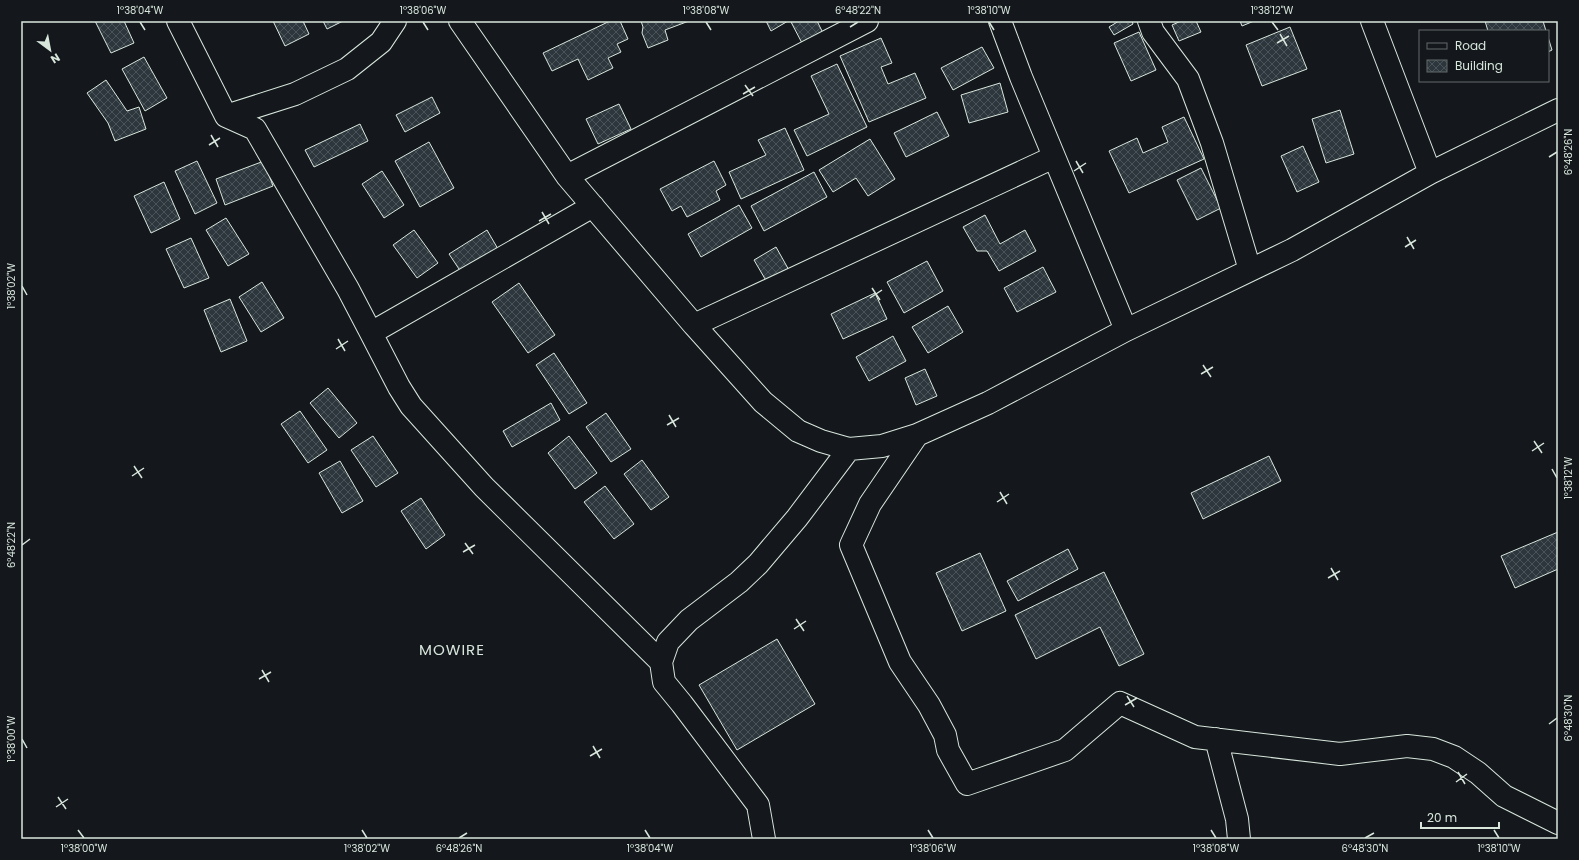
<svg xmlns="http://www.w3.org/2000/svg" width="1579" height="860" font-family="Poppins,sans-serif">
<defs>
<pattern id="building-cross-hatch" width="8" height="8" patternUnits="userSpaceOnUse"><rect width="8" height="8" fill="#2c363c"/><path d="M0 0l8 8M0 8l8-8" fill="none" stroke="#4a5358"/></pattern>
</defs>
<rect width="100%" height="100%" fill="#14181c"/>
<path fill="url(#building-cross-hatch)" stroke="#d8e6dc" d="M95,21H124L134,43L111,53Z
M273,21H303L309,34L285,46Z
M323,21H343L327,29Z
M610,21H620L628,39L617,44L621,52L608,58L613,68L588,80L578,59L552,71L543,53Z
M641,21H689L665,30L668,40L648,48L642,33L643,27Z
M766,21H788L771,31Z
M793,21H817L823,33L802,43L791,22Z
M1119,21H1132L1133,24L1114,35L1109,27Z
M1181,21H1196L1201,32L1179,41L1172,25Z
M1240,21H1254L1242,26Z
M1485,21H1543L1546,31H1488Z
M1290,27L1307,69L1262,86L1246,45Z
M1139,32L1156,70L1131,81L1114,43Z
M1548,37L1552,50L1548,52Z
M881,38L892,63L881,67L888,84L915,73L926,98L869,122L840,56Z
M982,47L994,68L953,90L941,68Z
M144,57L167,98L145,111L122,69Z
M837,64L867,127L807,156L794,130L829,114L811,76Z
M106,80L127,111L139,107L146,129L115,141L108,123L87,93Z
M1000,83L1008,112L969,123L961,95Z
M432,97L440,113L405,132L396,115Z
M619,104L631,129L598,144L586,119Z
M1340,110L1354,154L1326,163L1312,119Z
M937,112L949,136L906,157L894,133Z
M1184,117L1204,159L1129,193L1109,151L1137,138L1143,153L1168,142L1162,127Z
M360,124L368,141L314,167L305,150Z
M785,128L804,170L741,199L729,172L766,155L758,140Z
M870,139L895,179L868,196L856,178L833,192L819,170Z
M429,142L454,188L420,207L395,161Z
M1303,146L1319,182L1297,192L1281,156Z
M197,161L217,203L195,214L175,171Z
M264,161L273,186L225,205L216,179Z
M714,161L726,185L716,191L720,200L687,217L681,206L672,211L660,189Z
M1201,168L1221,208L1197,220L1177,180Z
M382,171L404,205L384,218L362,184Z
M814,172L827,197L764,231L751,206Z
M164,182L180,219L151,233L134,196Z
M739,205L752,228L701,257L688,234Z
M985,215L1000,244L1025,230L1036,251L999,271L987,251H977L963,227Z
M226,218L249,254L228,266L206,230Z
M414,230L438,263L417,278L393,245Z
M487,230L498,249L461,272L449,254Z
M191,238L209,278L184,288L166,249Z
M776,247L790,272L768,284L754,260Z
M927,261L943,291L904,313L887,282Z
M1043,267L1056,292L1017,312L1004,288Z
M262,282L284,318L261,332L239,297Z
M519,283L555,335L528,353L492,302Z
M875,293L887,319L843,339L831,314Z
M230,299L247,341L221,352L204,310Z
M948,306L963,332L928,353L912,327Z
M893,336L906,361L869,381L856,357Z
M554,353L587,403L569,414L536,365Z
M925,369L937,396L916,405L905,378Z
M328,388L357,423L339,438L310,403Z
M551,403L560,420L512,447L503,431Z
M300,411L327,450L308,463L281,424Z
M606,413L631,449L611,462L586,427Z
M373,436L398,473L376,487L351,450Z
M569,436L597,473L575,489L548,453Z
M1269,456L1281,481L1203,519L1191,493Z
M642,460L669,497L651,510L624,474Z
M340,461L363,501L342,513L319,473Z
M605,486L634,524L614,539L584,502Z
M421,498L445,535L426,549L401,511Z
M1558,532V569L1515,588L1501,556Z
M1068,549L1078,569L1018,601L1007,581Z
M980,553L1006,611L962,631L936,573Z
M1104,572L1144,654L1119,666L1100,627L1036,659L1015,615Z
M777,639L815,704L737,750L699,685Z"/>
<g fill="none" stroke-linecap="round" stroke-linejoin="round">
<g stroke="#d8e6dc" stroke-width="24">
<path id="street" d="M178,21L226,116L255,129L348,289L371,333L593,206
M460,21L567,176L694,325L763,402L798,431L821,441L849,449L882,446L917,435L988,403L1126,330L1292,250L1430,173L1558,110
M1000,21L1021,77L1126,330
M1149,21L1153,32L1188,79L1212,143L1250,270
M1372,21L1430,173
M226,116L295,94L347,69L381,42L395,21
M567,176L867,21
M694,325L1054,157
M371,333L399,387L411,406L484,487L661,662
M917,435L870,504L851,545L900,662L929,705L945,735L948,750L967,784L1065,750L1120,703L1195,737L1340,754L1407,746L1433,749L1454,757L1478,773L1504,796L1558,823
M1216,739L1237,819L1239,839
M764,839L758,805L682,704L664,682L661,662L668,642L689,620L739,582L758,564L797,518L849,449"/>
</g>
<use href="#street" stroke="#14181c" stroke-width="22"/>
</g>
<path fill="none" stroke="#d8e6dc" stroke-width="1.5" d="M140,22L145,30M423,22L428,30M706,22L711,30M989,22L994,30M1272,22L1278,30M850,27L858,22M1280,34L1287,46M1277,43L1289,36M745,85L753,96M743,94L755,87M211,135L218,147M209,145L220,138M1549,157L1557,152M1076,161L1083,173M1074,171L1086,163M542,212L549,224M539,221L551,214M1407,237L1414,249M1405,247L1416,240M22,286L27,295M872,288L880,300M870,298L882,290M338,339L345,351M336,349L348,341M1203,365L1211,377M1201,374L1213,367M669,415L676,427M667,425L679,418M1534,441L1542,453M1532,451L1544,443M134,466L142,478M1552,469L1557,478M132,476L144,468M1000,492L1007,504M997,502L1009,494M465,543L473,554M22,545L30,539M463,552L475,545M1331,568L1338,580M1328,578L1340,571M796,619L804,631M794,629L806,621M262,670L269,682M259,679L271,672M1127,696L1134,707M1125,705L1137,698M1549,724L1557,718M22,739L27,748M593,746L600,758M590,756L602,749M1458,772L1465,784M1456,782L1467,774M58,797L66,809M56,807L68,799M78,830L84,838M362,830L367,838M645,830L650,838M928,830L933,838M1211,830L1216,838M1494,830L1499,838M459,838L467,833M1365,838L1374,833"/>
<g text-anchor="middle" stroke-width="3" stroke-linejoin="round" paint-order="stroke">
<g font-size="15" letter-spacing="1" fill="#d8e6dc" stroke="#14181c">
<text x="452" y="655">MOWIRE</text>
</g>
</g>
<rect width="1579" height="860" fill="none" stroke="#14181c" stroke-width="44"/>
<rect x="1419" y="30" width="130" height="52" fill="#14181c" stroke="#626a69"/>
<rect x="1427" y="43" width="20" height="6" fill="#14181c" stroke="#626a69"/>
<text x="1455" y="50" font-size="12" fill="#d8e6dc">Road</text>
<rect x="1427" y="60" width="20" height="12" fill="url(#building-cross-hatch)" stroke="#626a69"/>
<text x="1455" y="70" font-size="12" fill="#d8e6dc">Building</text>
<g transform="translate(50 50) rotate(148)" stroke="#14181c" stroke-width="3" paint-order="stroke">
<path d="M0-3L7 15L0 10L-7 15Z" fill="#d8e6dc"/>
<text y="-6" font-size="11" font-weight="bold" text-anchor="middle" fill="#d8e6dc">N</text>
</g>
<path d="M1421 822v6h78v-6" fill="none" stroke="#d8e6dc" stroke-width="2"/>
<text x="1427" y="822" font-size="12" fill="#d8e6dc" stroke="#14181c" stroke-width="3" paint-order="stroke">20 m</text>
<rect x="22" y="22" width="1535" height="816" fill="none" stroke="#d8e6dc" stroke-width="1.5"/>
<g font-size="10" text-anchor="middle" fill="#d8e6dc">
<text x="140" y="14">1°38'04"W</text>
<text x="423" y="14">1°38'06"W</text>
<text x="706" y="14">1°38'08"W</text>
<text x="858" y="14">6°48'22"N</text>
<text x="989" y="14">1°38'10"W</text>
<text x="1272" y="14">1°38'12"W</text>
<text transform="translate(1568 152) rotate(-90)" y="4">6°48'26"N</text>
<text transform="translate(11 286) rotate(-90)" y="4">1°38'02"W</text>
<text transform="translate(1568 478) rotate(-90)" y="4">1°38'12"W</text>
<text transform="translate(11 545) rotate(-90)" y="4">6°48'22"N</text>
<text transform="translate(1568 718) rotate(-90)" y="4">6°48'30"N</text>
<text transform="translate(11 739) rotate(-90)" y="4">1°38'00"W</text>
<text x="84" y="852">1°38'00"W</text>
<text x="367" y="852">1°38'02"W</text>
<text x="459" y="852">6°48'26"N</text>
<text x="650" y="852">1°38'04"W</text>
<text x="933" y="852">1°38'06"W</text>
<text x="1216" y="852">1°38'08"W</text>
<text x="1365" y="852">6°48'30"N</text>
<text x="1499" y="852">1°38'10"W</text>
</g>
</svg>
